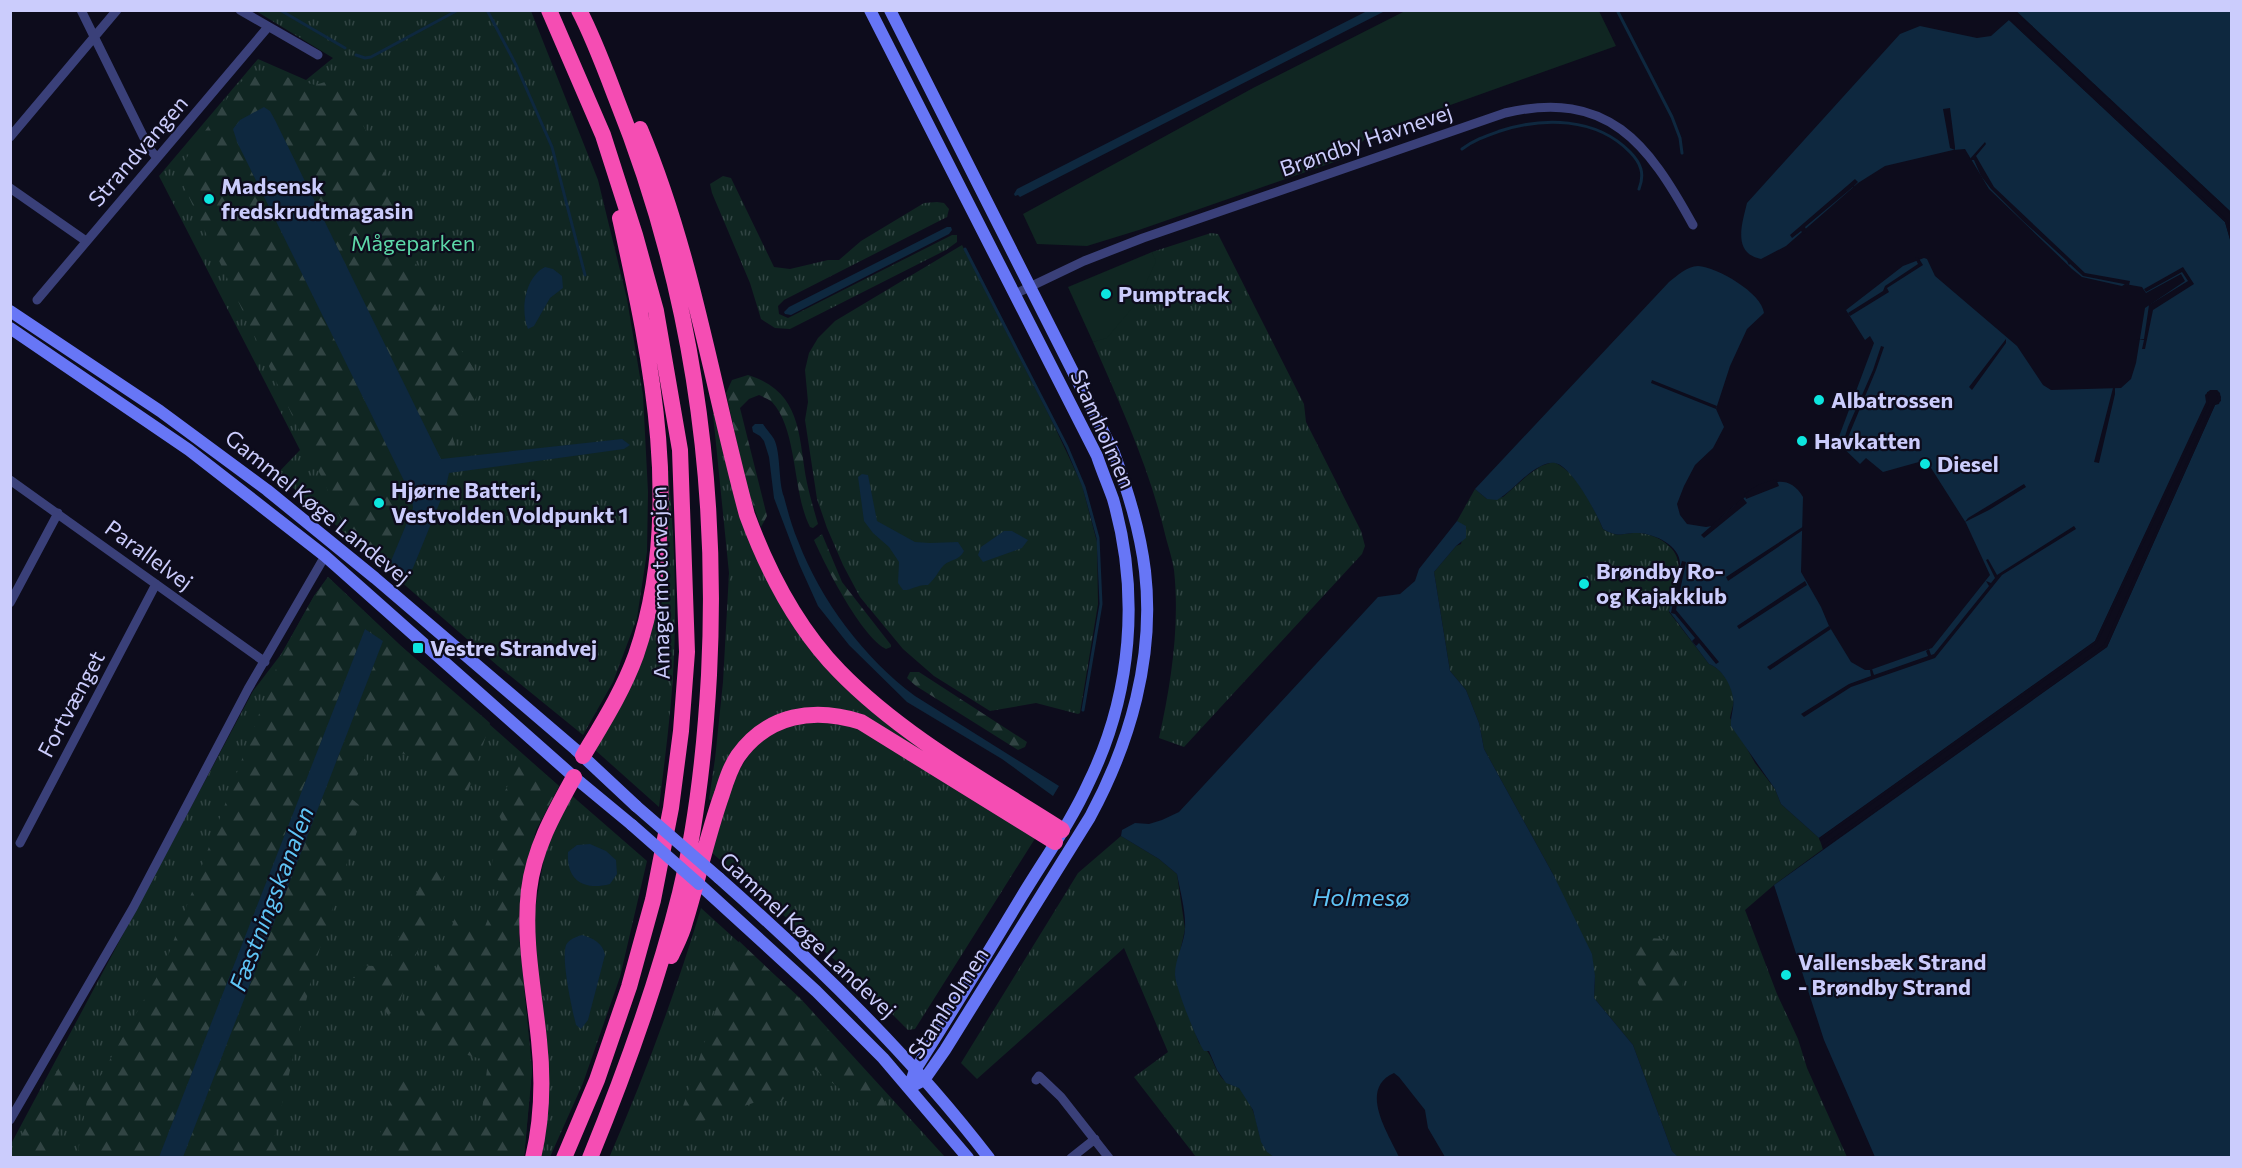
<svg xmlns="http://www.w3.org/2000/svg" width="2242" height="1168" font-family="Commissioner,sans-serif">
<defs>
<pattern id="grass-tufts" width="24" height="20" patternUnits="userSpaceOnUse" patternTransform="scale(1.5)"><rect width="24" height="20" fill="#102622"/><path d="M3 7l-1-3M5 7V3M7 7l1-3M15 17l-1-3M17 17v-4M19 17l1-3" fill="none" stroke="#314443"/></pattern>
<pattern id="forest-firs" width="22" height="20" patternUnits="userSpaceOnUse" patternTransform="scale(1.5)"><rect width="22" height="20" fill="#102622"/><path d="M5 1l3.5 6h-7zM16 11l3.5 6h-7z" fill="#314443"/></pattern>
</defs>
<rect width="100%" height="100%" fill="#0d0c1c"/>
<path fill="url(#grass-tufts)" d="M256,11H531L598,180L627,299L643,395L648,492L647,552L637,618L613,682L583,735L498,666L277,474L300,450L159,176L258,59L306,80L333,58Z
M723,176L731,178L774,267L790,269L828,260H839L861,241L924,203L937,202L944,203L949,209L947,217L784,300L778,306L779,314L788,318L952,235H957V242L946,250L790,329L775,328L761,319L750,283L712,193L710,184Z
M1211,233L1218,234L1304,404L1306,422L1361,531L1365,546L1362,554L1184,747L1159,738C1171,684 1180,626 1174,570C1172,557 1167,543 1164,530C1148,465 1120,404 1093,342L1107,337L1155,261L1152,252Z
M962,245L1051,419L1082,485L1097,542L1098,604L1080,713L1078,714L1036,703L990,711L934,676L903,649L860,597L843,565L827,528L817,499L805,420L808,402L805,370L809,353L818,338L835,321Z
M661,402C671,486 678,572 674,657C672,707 665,757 659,807L594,749L651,618Z
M713,414H717L737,501L827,668L1045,824L839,709L758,728L713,801L709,799L715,759L723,682L729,573Z
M1553,462C1576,470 1594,508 1603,529C1620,539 1622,532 1639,533C1650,534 1661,538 1669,546C1688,563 1674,589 1669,612L1709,664C1722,669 1733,685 1734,699C1734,704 1731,712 1730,718L1755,763L1775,789L1781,804L1819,838L1823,849L1774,885L1745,910L1777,994L1798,1039L1807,1068L1847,1157L1678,1158L1672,1151L1633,1045L1594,998L1595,976L1554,876L1484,749L1479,723L1466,690L1450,671L1434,572L1456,546L1461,544L1465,528L1457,521L1475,489L1487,499L1503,497L1528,475L1541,466Z
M328,577L401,646L559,786L536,830L525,872L520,905L519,938L532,1070L524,1157L11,1158V1144L253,691L282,653L314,596Z
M805,719L862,728L1036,837L915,1029L908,1030L860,982L711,852C725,806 735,750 783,726C790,723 798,722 805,719Z
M570,794L647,861L620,977L583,1083L550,1157L536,1158L539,994L534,916L547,841Z
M1121,836L1159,859L1177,874L1185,929L1175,975L1199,1043C1215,1055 1212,1069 1225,1081C1229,1085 1234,1085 1238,1087C1244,1091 1251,1105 1253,1111C1261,1133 1256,1140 1274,1157H1196L1134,1077L1168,1052L1124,948L977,1079L961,1063L1078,873Z
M701,908L800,998L945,1157L609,1158C644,1077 676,992 701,908Z"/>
<path fill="url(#forest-firs)" d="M272,73L315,85L325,82L338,81L364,127L407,221L411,252L427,289L456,343L474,368L479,391L472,407L450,426L458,459L441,460L275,120L233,129L237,142L412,497L413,508L391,561L393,575L346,529L177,172L235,87L246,78Z
M748,375C803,392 798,437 807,483C810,497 814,510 818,524L813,528L810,527C792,492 798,430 772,402C769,399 763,397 759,395L749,399L740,408L767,516L761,527L747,488L726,393L732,380Z
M822,534L842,582L891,645V647L886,649C861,636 826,567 814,540Z
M328,577L401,646L490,723L468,792L415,757L371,745L348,796L364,809L314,967L274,1139L278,1149L275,1157H183L383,642L365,629L159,1157L77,1158L87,1100L166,961L282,653L314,596Z
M910,672H919L1027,742L1025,747L1018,750L916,686L907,678Z
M523,755L559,786L536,830L525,872L520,905L519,938L532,1070L524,1157L373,1158L399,1069L430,1084L454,1118L480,1127L488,1061L454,1051L424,1035L419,1015L456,915L484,929L502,883L489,874L503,824L496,809Z
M436,862L446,870L397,1009L388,1015L364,978H342L345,964L386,967L421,883Z
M1636,937L1664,939L1686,965L1679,1004L1655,1009L1650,1007L1625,957Z
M739,941L802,1001L876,1083L886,1105L878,1115L861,1105L809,1065L781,1102L764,1099L692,1125L679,1118Z
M62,1062L79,1087L58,1133L57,1157H11V1154Z"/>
<path fill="#102622" d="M1405,11H1599L1616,46L1372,133L1343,159L1139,230L1087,246L1037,244L1023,214L1253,88Z
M1152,252L1156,261L1138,301L1107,338L1093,342L1068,287Z"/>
<path fill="#0e283f" d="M1369,10L1385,11L1020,197L1018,195L1015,196L1014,194L1017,189Z
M2016,11H2231V212Z
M2009,20L2225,222L2231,243V1157H1875L1824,1040L1774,885L2107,647L2215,405L2219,404L2221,397L2217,390L2207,392V402L2095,641L1819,838L1781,804L1775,789L1731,726C1730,716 1735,707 1733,698C1731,684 1722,669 1709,664L1669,611C1673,597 1679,580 1680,565C1681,546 1655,534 1639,533C1622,532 1620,539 1603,529C1597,514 1572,466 1555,463C1551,462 1545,464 1541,466C1524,474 1513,491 1497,500L1487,499L1475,489L1669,282C1677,276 1687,266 1698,266C1717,267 1762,293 1764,313L1747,329L1730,366L1716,409L1724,427L1713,448L1695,465L1684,486L1677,504L1680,515L1687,524L1706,527L1712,526C1733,508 1780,456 1803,497L1801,572L1821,607L1829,626L1851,662L1865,670H1870L1932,648L1990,575L1966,523L1926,460L1883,472L1866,458L1860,464L1837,442L1874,343L1870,336L1865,340L1846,310L1903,266L1924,258L1927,259L1935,276L2017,346L2043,385L2051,390L2121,388L2131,379L2136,363L2145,308L2185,281L2181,274L2146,293L2142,287L2125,284L2122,286L2082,277L2072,269L1989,189L1965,149L1953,150L1885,166L1858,183L1786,246L1761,259C1732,253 1742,224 1747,203L1900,34L1920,26L1977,38L1991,36Z
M264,107L270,111L275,120L441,459L622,439L630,445L624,449L449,473L446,487L413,568L407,574L396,572L391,561L413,508L412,497L237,142L233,129L240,120Z
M947,227H951L952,230L949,234L791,315L785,314L784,312L789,307Z
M545,267L553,269L562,276L563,288L550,298L534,326L528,329C520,310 525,277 545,267Z
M755,424H763C766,429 771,434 774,439C781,453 778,481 784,497C788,512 792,527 798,541C821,601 864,658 915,696L1059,786L1053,796L1002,759L907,702L849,645L818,606L799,564L774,498L769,457L764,441L760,436L753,432L752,427Z
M862,474L868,475L877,521L915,542L930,543L958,542L964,551C959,561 951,559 944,565C938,571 937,577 928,585C918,584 910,591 903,590L898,583L899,562L889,547L873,533L864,521L858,477Z
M1457,521L1466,526V538L1456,546L1434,572L1450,671L1466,690L1479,723L1484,749L1554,876L1592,954L1595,976L1594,998L1633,1045L1672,1151L1678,1157H1445L1428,1128L1425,1110L1399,1077L1394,1073C1358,1089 1388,1133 1399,1157H1274L1267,1152L1261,1142L1253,1110L1239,1088L1226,1083L1217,1070L1209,1051H1204C1197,1041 1175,986 1175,974C1175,959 1184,944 1185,929C1186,911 1180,891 1177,874L1159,859L1121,836L1122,830L1135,823L1149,824L1162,820L1179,812L1378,597L1400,594L1415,581L1419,569Z
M1004,531H1012L1028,540L1022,548L983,562L978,555L981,547Z
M365,629L383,641L183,1157H159Z
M590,844L606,851L616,860L617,874L610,884C584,891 566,880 568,852L577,845Z
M582,935C593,938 603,943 605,955L588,1020L581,1029L576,1025C572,1009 561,960 566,945C569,939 576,937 582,935Z"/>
<path fill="#0d0c1c" d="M2013,10L2016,11L2231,212L2232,215Z
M2008,17L2227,220L2232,233L2231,243L2225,222L2009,20Z
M1950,108L1955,147V150L1950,148L1943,109Z
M1985,142L1986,144L1976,156L1994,187L2085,273L2130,281L2129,285L2083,276L2070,264L2069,265L2067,261L2022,220L1991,189L1981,176L1974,160H1969Z
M1855,179L1858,182L1854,186L1856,188L1853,187L1805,227L1807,231L1804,234L1801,231L1792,238L1790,235Z
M1918,257L1923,265L1887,288L1889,292L1850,316L1848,313L1883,291L1885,286L1918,264L1915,258Z
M2183,267L2194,284L2153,310L2145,349H2142L2144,340L2137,339H2144L2149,305L2188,281L2182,272L2146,292L2144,289Z
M2006,339V343L1972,390L1969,387Z
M1881,346L1884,347L1876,370L1844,447L1842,446L1848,427L1873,370Z
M1652,380L1717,406L1716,409L1651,383Z
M2113,388H2115V394L2099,463L2094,462Z
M2210,390H2217L2220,393L2221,401L2215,405L2107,647L1823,849L1822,846L2104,645L2213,404L2218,399L2216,393H2211L2208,396L2209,403L2097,643L1820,841L1819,838L2095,641L2206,402L2205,395Z
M1776,479L1779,486L1746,499L1744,494L1758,485Z
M2024,484L2026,487L1989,510L1965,522L1968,518Z
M1743,498L1747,503L1704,538L1701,535Z
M1804,526L1803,530L1728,581L1726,577Z
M2074,526L2076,529L2002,575L1935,658L1851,687L1804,717L1801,714L1849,684L1871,676L1870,670L1872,669L1874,675L1928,656L1926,651L1929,649L1931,655L1934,654L1989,586L1986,581L1991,583L1995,578L1986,560L1988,559L1997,575Z
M1682,561L1686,562L1676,610L1719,662L1716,664L1699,643L1696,646L1692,641L1695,638L1675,614L1671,613L1679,573L1675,572L1676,568H1680Z
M1805,581L1807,585L1739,629L1737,626Z
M1829,626L1831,629L1770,670L1767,667Z"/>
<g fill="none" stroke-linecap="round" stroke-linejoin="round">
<path stroke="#0e283f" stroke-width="3" d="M280,10L345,48
M487,10L516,65L552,147L585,275
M1617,10L1672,117L1680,138L1682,153
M356,55L365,58L371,57L458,10
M1462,149C1474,140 1486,136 1500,131C1543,117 1596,117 1630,152C1641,163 1645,174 1639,189
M965,249L1067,447L1084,487L1098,538L1101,604L1083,710"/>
<path stroke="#3a4079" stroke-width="9" d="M81,10L149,148L157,158
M240,10L318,55
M10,137L117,10
M10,188L86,241
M1015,294L1084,261L1143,238L1505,113C1608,89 1648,143 1693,225
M37,300L268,27
M10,480L265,662
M10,603L58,513
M20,843L156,584
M1036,1080L1039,1076L1061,1097L1109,1158
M10,1120L133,908L248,689L325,556
M1071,1158L1095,1139"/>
<path stroke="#6776f6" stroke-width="12" d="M870,10L1097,456C1102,471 1108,485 1113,499C1140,593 1132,694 1089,782C1071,822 1045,858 1022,896C987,954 952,1012 915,1070L909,1088
M890,10L1114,453C1128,492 1140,530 1145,571C1155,657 1130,743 1090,817L945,1050L924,1080L909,1088
M10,311L160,411L267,490L375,578L575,749L636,806
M10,328L189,450L325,556L574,777L632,825
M719,878C816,964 910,1055 989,1158
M699,884L816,991L883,1058L968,1158"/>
<path stroke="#f54db3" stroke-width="16" d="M549,10L603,135L635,235L656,311L680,450L687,652L681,731L671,808L653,900L629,987L597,1080L564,1158
M579,10C594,39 605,69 616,98C690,282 719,478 709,675C705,748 697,822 680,893C657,985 626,1070 590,1158
M640,129C692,252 712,386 747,515C768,572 796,627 839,671C902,736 987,782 1062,830
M583,756C602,724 623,691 636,655C685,513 651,360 620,218
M671,956C676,945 682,934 685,922C698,880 707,836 722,794C726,781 730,768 738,756C768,714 814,707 861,722L1055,842
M533,1158C542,1120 543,1077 539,1040C534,990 523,940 529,890C534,848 554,813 574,777"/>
<path stroke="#6776f6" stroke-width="12" d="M636,806L719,878
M632,825L699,884"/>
</g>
<g fill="#0de6df" stroke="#0d0c1c" stroke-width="2">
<circle cx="209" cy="199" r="6"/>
<circle cx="1106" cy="294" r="6"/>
<circle cx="1819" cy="400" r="6"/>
<circle cx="1802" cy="441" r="6"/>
<circle cx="1925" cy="464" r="6"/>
<circle cx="379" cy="503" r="6"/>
<circle cx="1584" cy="584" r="6"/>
<rect x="412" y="642" width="12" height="12" rx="3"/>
<circle cx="1786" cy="975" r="6"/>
</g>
<g text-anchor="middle" stroke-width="4.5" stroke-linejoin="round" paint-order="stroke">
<g font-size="22" fill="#cbccfc" stroke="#0d0c1c">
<text transform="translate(1366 140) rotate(-19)" y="8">Brøndby Havnevej</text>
<text transform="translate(138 151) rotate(-49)" y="8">Strandvangen</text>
<text transform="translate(1103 429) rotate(66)" y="8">Stamholmen</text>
<text transform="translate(318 507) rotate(39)" y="8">Gammel Køge Landevej</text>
<text transform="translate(149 555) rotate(36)" y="8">Parallelvej</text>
<text transform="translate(660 583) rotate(-91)" y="8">Amagermotorvejen</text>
<text transform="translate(71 704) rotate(-62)" y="8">Fortvænget</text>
<text transform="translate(808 935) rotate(43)" y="8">Gammel Køge Landevej</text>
<text transform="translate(948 1003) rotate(-57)" y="8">Stamholmen</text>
</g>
<g font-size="22" font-weight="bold" fill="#cbccfc" stroke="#0d0c1c" text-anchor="start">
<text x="221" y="194">Madsensk<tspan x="221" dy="25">fredskrudtmagasin</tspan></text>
<text x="1118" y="302">Pumptrack</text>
<text x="1831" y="408">Albatrossen</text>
<text x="1814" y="449">Havkatten</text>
<text x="1937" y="472">Diesel</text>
<text x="391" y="498">Hjørne Batteri,<tspan x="391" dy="25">Vestvolden Voldpunkt 1</tspan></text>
<text x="1596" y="579">Brøndby Ro-<tspan x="1596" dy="25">og Kajakklub</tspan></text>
<text x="430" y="656">Vestre Strandvej</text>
<text x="1798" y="970">Vallensbæk Strand<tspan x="1798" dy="25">- Brøndby Strand</tspan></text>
</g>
<g font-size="22" fill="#5cd7a8" stroke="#0d0c1c">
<text x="413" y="251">Mågeparken</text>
</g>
<g font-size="24" font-style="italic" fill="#5fc4f6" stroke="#0d0c1c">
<text x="1361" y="906">Holmesø</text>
<text transform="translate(272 899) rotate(-69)" y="8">Fæstningskanalen</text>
</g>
</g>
<rect width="2242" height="1168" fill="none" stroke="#cbccfc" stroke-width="24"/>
</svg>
